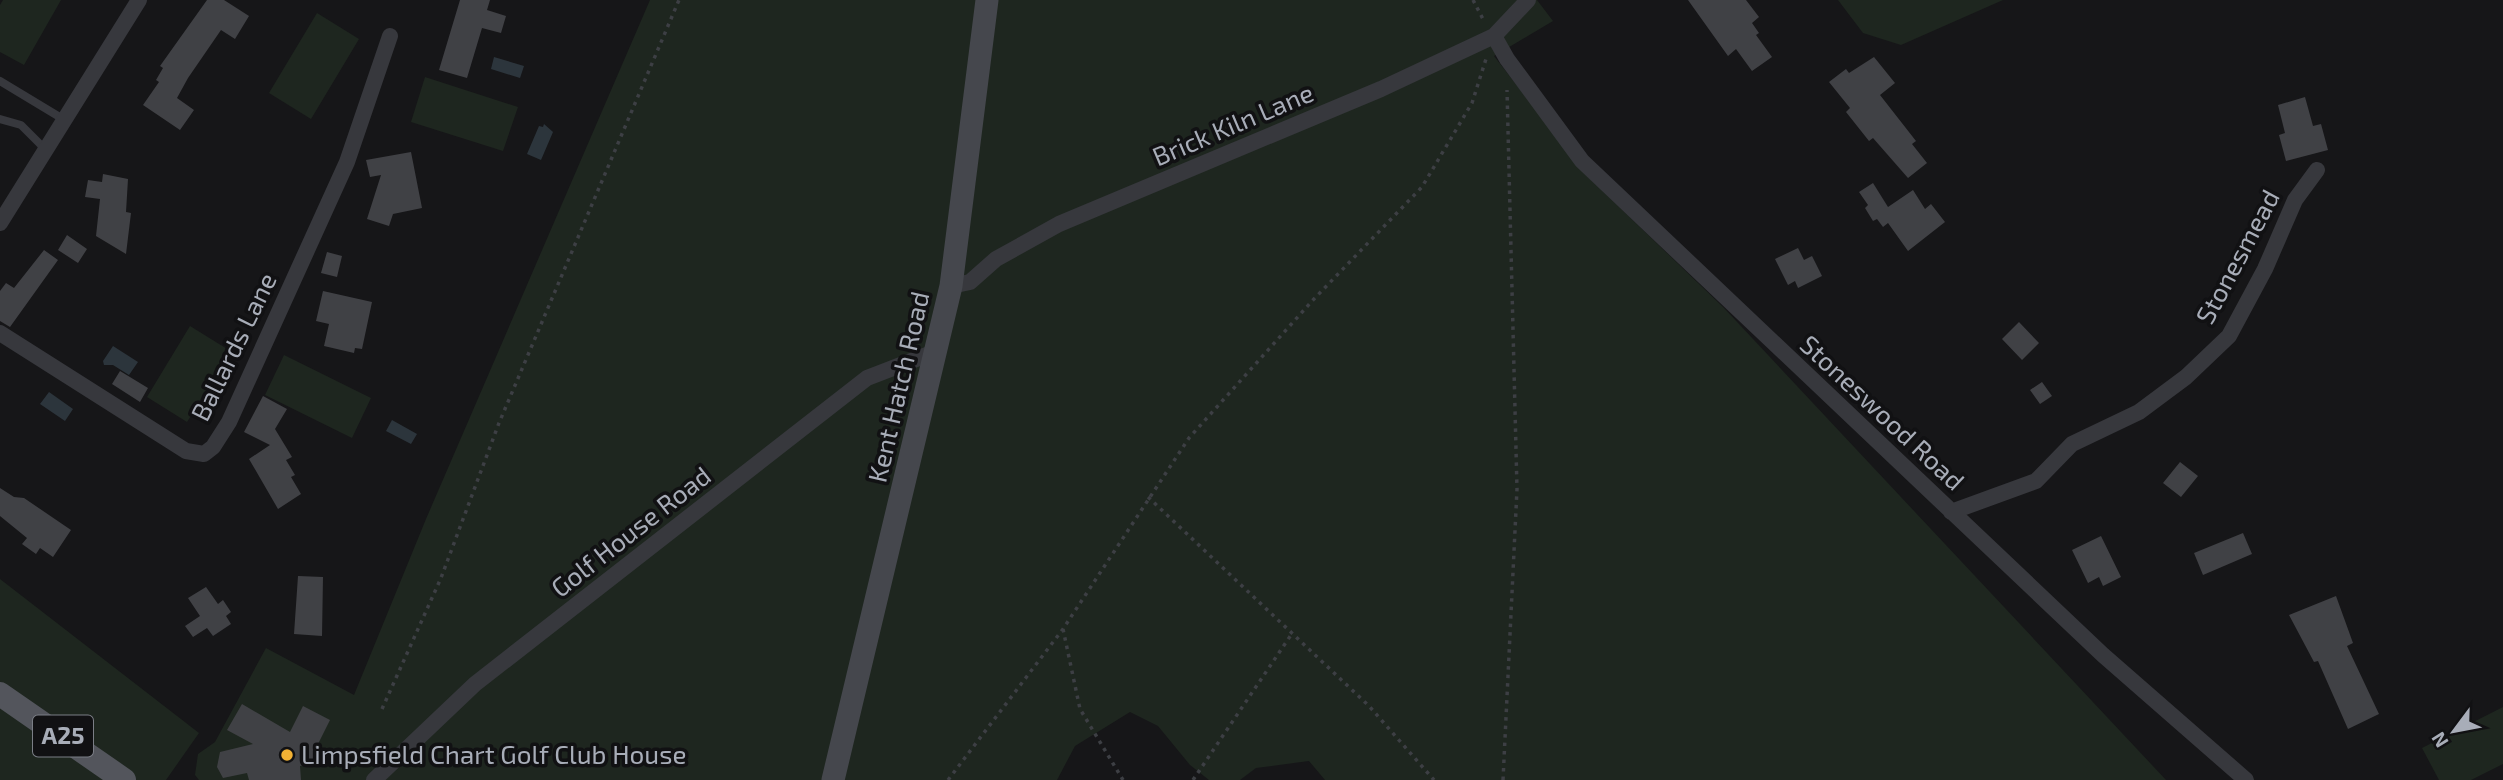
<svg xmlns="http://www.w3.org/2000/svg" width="2503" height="780" font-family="'Exo 2',sans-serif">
<rect width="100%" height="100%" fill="#161618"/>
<path fill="#1e261f" d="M3,0H61L24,65L0,52V5Z
M650,0H1537L1553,21L1494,56L1589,178L1723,307L2166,780H1325L1309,761L1256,768L1240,780H1209L1190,765L1158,726L1130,712L1075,746L1057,780H199L195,775L198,754L215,742L266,648L354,695L426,519Z
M1838,0H2003L1901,45L1863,33Z
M317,13L359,39L311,119L269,93Z
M425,77L518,107L503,151L411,122Z
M190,326L232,352L187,422L147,397Z
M284,355L371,398L352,438L265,395Z
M0,579L199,733L166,780H0Z
M2503,707V764L2471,780H2439L2422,748Z"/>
<path fill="#2c353c" d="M494,57L524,66L520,78L491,69Z
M544,124L553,132L541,160L527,154L539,126L543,127Z
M113,346L138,362L129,375L113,365H104L103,361Z
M49,392L73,409L65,421L40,404Z
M392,420L417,434L411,444L386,431Z"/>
<path fill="#404145" d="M207,0H224L249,16L235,39L221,30L188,78L177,98L194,110L180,130L143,105L159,82L156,80L163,68L160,66Z
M460,0H490L487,10L506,16L501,33L482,28L467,78L439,70Z
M1688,0H1746L1759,17L1752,23L1759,33L1756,35L1772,57L1752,71L1736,49L1728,56Z
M1874,57L1895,83L1880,95L1916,141L1912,144L1927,163L1908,178L1873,138L1869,141L1846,112L1850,108L1829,82L1846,69L1849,73Z
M2305,97L2313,126L2321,124L2328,150L2286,161L2279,135L2285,133L2278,105Z
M411,152L422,208L393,214L389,226L367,219L381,175L370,177L366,160Z
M103,174L128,179L126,212L131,213L126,254L96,236L100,199L85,197L88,180L102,182Z
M1873,183L1888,207L1913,190L1925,209L1931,204L1945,222L1908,251L1888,223L1883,227L1877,219L1873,221L1865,208L1868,205L1859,192Z
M67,235L87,249L78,263L58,250Z
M1798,248L1804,260L1812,256L1822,276L1798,288L1795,281L1788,285L1775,259Z
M44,250L58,260L10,327L0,321V291L6,283L14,288Z
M327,252L342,256L337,277L321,273Z
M323,291L372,302L362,349L355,348L354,353L324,346L329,324L316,321Z
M2019,322L2039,343L2022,360L2002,339Z
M120,371L148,388L140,402L112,384Z
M2042,382L2052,396L2040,404L2030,390Z
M263,396L287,409L275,429L292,457L286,460L295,475L291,477L301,494L278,509L249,459L270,445L244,432Z
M2180,462L2198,476L2181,497L2163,483Z
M0,488L14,497L24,498L71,530L53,557L40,548L36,554L22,544L27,538L0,516Z
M2243,533L2252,554L2203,575L2194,553Z
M2101,536L2121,577L2103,586L2099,577L2088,583L2072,550Z
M298,576L323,577L322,636L294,634Z
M206,587L218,604L223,600L231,612L226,616L231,624L213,636L207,628L193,637L185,626L200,616L188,598Z
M2336,596L2353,643L2347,646L2379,714L2348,729L2318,661L2314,662L2289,615Z
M242,704L290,732L303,706L330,720L316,748L319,762L300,766L301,780H249L247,773L223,778L217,767L220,752L253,744L227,730Z"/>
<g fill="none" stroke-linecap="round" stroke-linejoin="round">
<path stroke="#3d3f44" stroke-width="3.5" stroke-dasharray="3.5 5" stroke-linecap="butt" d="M1473,0L1484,21
M1148,497L1369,706L1434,780
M1063,629L1080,709L1123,780
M382,709L441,578L499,423L679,0
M948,780L1063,629L1189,438L1313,300L1422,187L1472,103L1486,59
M1193,780L1293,632
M1503,780L1517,489L1507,90"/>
<path stroke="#37383d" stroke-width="8" d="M0,81L63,119
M0,119L21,125L45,149"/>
<path stroke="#37383d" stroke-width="16" d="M1494,36L1507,59L1582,161L2103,655L2246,780
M0,223L139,0
M951,286L970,282L996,259L1059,224L1381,89L1494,36L1528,0
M0,333L186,451L204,454L213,447L229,422L347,162L390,36
M1951,512L2036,481L2072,444L2139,412L2186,377L2229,336L2265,269L2295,200L2317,170
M374,780L475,684L867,378L937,351"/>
<path stroke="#45474d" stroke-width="23" d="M833,780L951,286L987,0"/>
<path stroke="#53555c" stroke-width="24" d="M0,694L124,780"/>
</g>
<circle fill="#f2b134" stroke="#111113" stroke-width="2.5" cx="287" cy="755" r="7"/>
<g text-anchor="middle" stroke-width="7" stroke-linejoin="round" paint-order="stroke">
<rect fill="#111113" stroke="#7b7e86" stroke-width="2" x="33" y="715.5" width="60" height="41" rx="5"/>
<g font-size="24" font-weight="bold" fill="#a8adb8">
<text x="63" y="744">A25</text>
</g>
<g font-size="26" fill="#a8adb8" stroke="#111113">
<text transform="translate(1233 125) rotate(-23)" y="9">Brick Kiln Lane</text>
<text transform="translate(2238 257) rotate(-62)" y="9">Stonesmead</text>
<text transform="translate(234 347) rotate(-64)" y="9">Ballards Lane</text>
<text transform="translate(899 387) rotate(-77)" y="9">Kent Hatch Road</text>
<text transform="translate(1882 413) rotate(43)" y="9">Stoneswood Road</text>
<text transform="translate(631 532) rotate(-38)" y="9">Golf House Road</text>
</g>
<g font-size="26" fill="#a8adb8" stroke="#111113" text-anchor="start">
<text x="301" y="764">Limpsfield Chart Golf Club House</text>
</g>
</g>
<g transform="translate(2454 731) rotate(238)" stroke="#111113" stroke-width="5" paint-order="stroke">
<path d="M0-5L12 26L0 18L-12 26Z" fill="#a8adb8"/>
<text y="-10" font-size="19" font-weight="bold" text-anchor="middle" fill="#a8adb8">N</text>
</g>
</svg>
